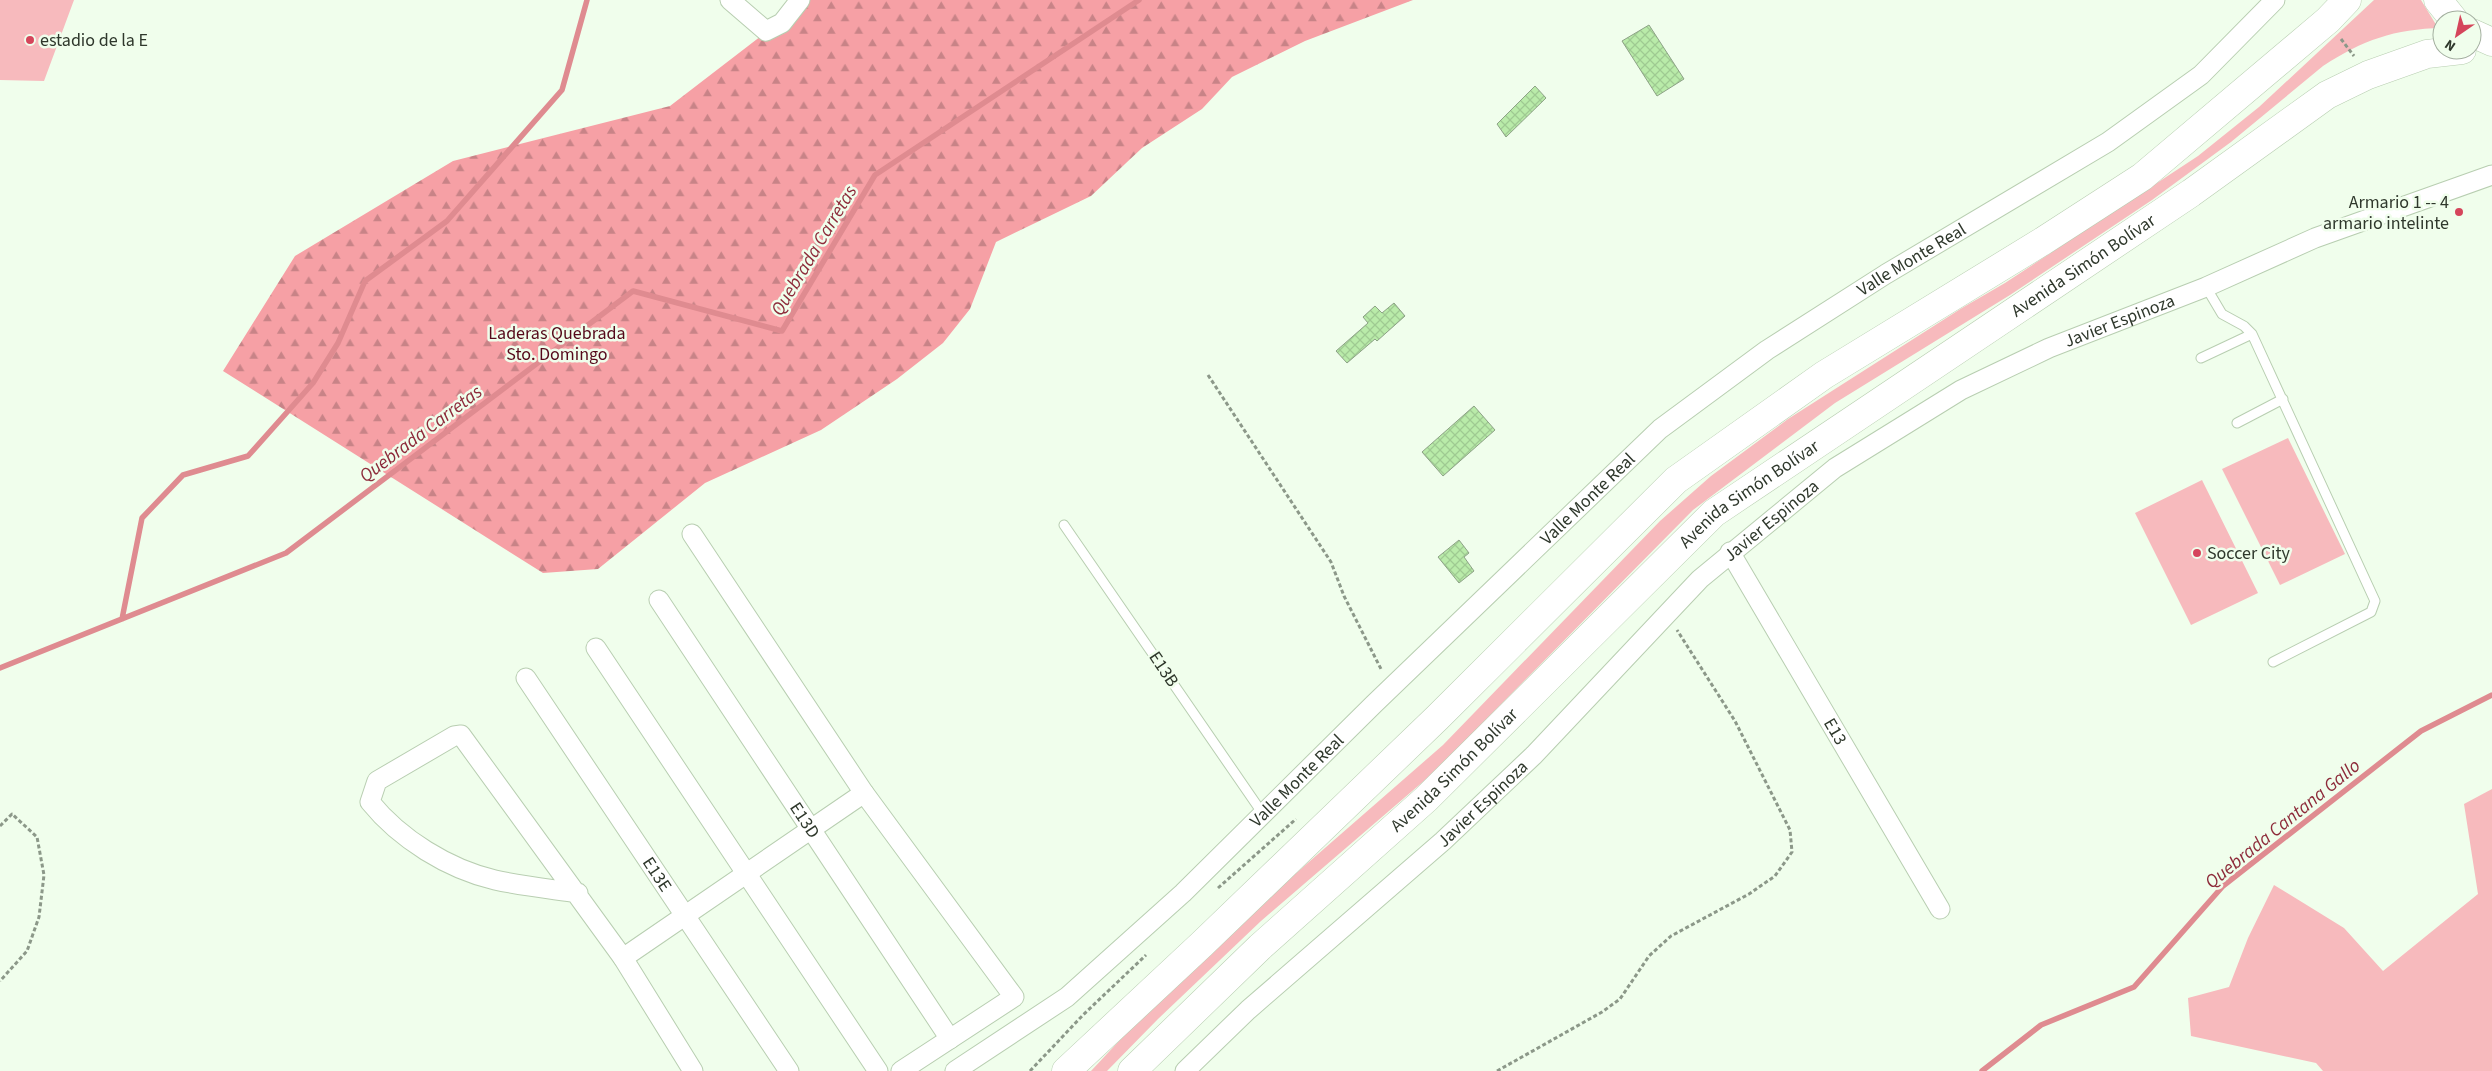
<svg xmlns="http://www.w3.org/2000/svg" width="2492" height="1071" font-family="'Source Sans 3',sans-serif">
<defs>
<pattern id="forest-firs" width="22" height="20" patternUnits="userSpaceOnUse" patternTransform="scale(1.25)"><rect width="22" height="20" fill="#f6a0a5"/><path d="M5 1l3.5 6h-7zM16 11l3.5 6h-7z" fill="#c88387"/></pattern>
<pattern id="building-cross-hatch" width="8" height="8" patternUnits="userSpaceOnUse" patternTransform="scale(1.25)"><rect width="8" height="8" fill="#b9eba9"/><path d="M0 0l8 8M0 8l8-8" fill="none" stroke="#9fca92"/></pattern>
</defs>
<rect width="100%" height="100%" fill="#f0feec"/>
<path fill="#f7babd" d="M0,0H74L44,81L0,80Z
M2374,0H2421L2435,23L2442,28C2394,29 2363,40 2323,66L2231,142L2152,200L2010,295L1835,403L1693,510L1432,774L1261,921L1158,1019L1107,1071H1091L1149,1009L1286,882L1443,745L1660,521L1711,476L1788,419L1962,308L2005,283L2198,156L2259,107Z
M2288,438L2345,554L2280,585L2222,469Z
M2202,480L2258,593L2191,625L2135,513Z
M2492,789V1071H2323L2316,1063L2191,1036L2188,998L2229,987L2248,938L2274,885L2344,928L2383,971L2478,894L2464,804Z"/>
<path fill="url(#forest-firs)" d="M808,0H1413L1305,41L1232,77L1202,109L1142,148L1091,196L996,242L970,309L943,343L897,379L821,430L705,483L598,569L543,573L223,371L295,256L453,161L670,106Z"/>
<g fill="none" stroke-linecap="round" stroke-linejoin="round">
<path stroke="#df8b90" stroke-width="5.5" d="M122,619L142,518L183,475L248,456L313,383L338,343L365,281L447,221L562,90L587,0
M0,668L286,553L633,291L782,331L875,175L1139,0
M1982,1071L2041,1025L2134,987L2223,886L2421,731L2492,695"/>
</g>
<path fill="url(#building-cross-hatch)" stroke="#8da286" d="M1649,25L1684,79L1657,96L1622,41Z
M1535,86L1546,98L1506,137L1497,124Z
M1394,303L1405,316L1377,341L1375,339L1347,363L1336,351L1368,323L1363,317L1375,306L1382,313Z
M1474,406L1495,430L1443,476L1422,452Z
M1459,540L1469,553L1464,557L1474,571L1459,583L1438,557Z"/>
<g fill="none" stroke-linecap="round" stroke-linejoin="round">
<g stroke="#b8ceb1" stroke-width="11">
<path id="service" d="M2206,287L2222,314L2244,326L2252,334L2375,601L2371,612L2273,662
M2201,358L2252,334
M2237,423L2283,399
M1064,525L1263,814"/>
</g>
<g stroke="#b8ceb1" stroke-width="21">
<g id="minor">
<path d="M730,0L766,31L782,23L800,0"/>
<path d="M692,534L864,793L1014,997L901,1071"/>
<path id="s1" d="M1730,552L1940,909"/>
<path id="s2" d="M659,600L950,1039"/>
<path d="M596,648L878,1071"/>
<path id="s3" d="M526,678L789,1071"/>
<path d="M578,893C551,889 522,886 495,880C448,869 400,839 370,802L377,781L454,736L461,735L623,958L693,1071"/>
<path d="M623,958L864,793"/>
<path id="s4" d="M955,1071L1067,997L1183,893L1374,704L1660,429L1767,350L1886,274L2108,142L2201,75L2275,0"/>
<path id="s5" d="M1185,1071L1248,1010L1443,841L1534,755L1700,579L1835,468L1961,390L2049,348L2206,287L2315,238L2492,175"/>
</g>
</g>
<g stroke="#b8ceb1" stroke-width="29">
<g id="trunk">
<path d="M2438,0L2454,20"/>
<path d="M2472,33L2492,42"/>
<path d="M1066,1071L1202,944L1437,718L1676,480L1824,375L2043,241L2142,177L2328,20L2347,0"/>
<path id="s6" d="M1132,1071L1260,947L1426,799L1714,513L2191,193L2327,95L2368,75L2427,54L2462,50"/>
</g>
</g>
<path stroke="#8c9889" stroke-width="3" stroke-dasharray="4 2.5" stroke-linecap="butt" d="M2341,39L2354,56
M1208,375L1331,562L1344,596L1382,671
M0,826L12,814L37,837L44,875L39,917L27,951L0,981
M1218,888L1296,819
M1030,1071L1083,1015L1146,955
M1497,1071L1602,1012L1620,999L1649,956L1671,936L1749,894L1775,876L1792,852L1790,830L1735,721L1677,630"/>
<use href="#service" stroke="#fff" stroke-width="9"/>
<use href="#minor" stroke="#fff" stroke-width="19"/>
<use href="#trunk" stroke="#fff" stroke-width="28"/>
</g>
<g fill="#d5455b" stroke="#f0feec" stroke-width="2">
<circle cx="30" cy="40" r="5"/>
<circle cx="2459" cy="212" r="5"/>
<circle cx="2197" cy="553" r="5"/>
</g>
<g text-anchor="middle" stroke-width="5" stroke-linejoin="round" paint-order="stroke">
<g font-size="18" fill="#2f382c" stroke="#f0feec" text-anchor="start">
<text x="40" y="46">estadio de la E</text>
<text x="2449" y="208" text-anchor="end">Armario 1 -- 4<tspan x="2449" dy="21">armario intelinte</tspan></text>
<text x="2207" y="559">Soccer City</text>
</g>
<g font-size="18" fill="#2f382c" stroke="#f0feec">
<text dy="6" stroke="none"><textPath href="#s4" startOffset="1259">Valle Monte Real</textPath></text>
<text dy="6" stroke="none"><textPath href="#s6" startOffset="1251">Avenida Simón Bolívar</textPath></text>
<text dy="6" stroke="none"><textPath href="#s5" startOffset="1209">Javier Espinoza</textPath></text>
<text dy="6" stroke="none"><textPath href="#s6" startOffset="846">Avenida Simón Bolívar</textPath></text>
<text dy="6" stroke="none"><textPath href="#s4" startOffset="855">Valle Monte Real</textPath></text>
<text dy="6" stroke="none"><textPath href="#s5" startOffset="805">Javier Espinoza</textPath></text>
<text transform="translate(1164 669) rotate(56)" y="6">E13B</text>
<text dy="6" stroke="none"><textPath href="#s1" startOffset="208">E13</textPath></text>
<text dy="6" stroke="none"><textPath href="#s6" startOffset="441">Avenida Simón Bolívar</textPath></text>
<text dy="6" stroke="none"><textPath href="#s4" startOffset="450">Valle Monte Real</textPath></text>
<text dy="6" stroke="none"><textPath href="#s5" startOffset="400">Javier Espinoza</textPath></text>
<text dy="6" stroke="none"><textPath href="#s2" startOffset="264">E13D</textPath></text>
<text dy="6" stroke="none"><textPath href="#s3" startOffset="236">E13E</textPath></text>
</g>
<g font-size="18" fill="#55091a" stroke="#f0feec">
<text x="557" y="339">Laderas Quebrada<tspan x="557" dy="21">Sto. Domingo</tspan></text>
</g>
<g font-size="19" font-style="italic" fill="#8d2b3a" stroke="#f0feec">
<text transform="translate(813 250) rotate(-59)" y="7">Quebrada Carretas</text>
<text transform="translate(420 433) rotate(-37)" y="7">Quebrada Carretas</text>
<text transform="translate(2282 823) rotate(-39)" y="7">Quebrada Cantana Gallo</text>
</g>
</g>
<g transform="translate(2457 35) rotate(214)"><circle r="24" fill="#f0feec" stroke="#a3af9f"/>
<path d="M0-4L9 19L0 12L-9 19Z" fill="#d5455b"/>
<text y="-8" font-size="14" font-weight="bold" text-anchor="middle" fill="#2f382c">N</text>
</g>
</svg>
